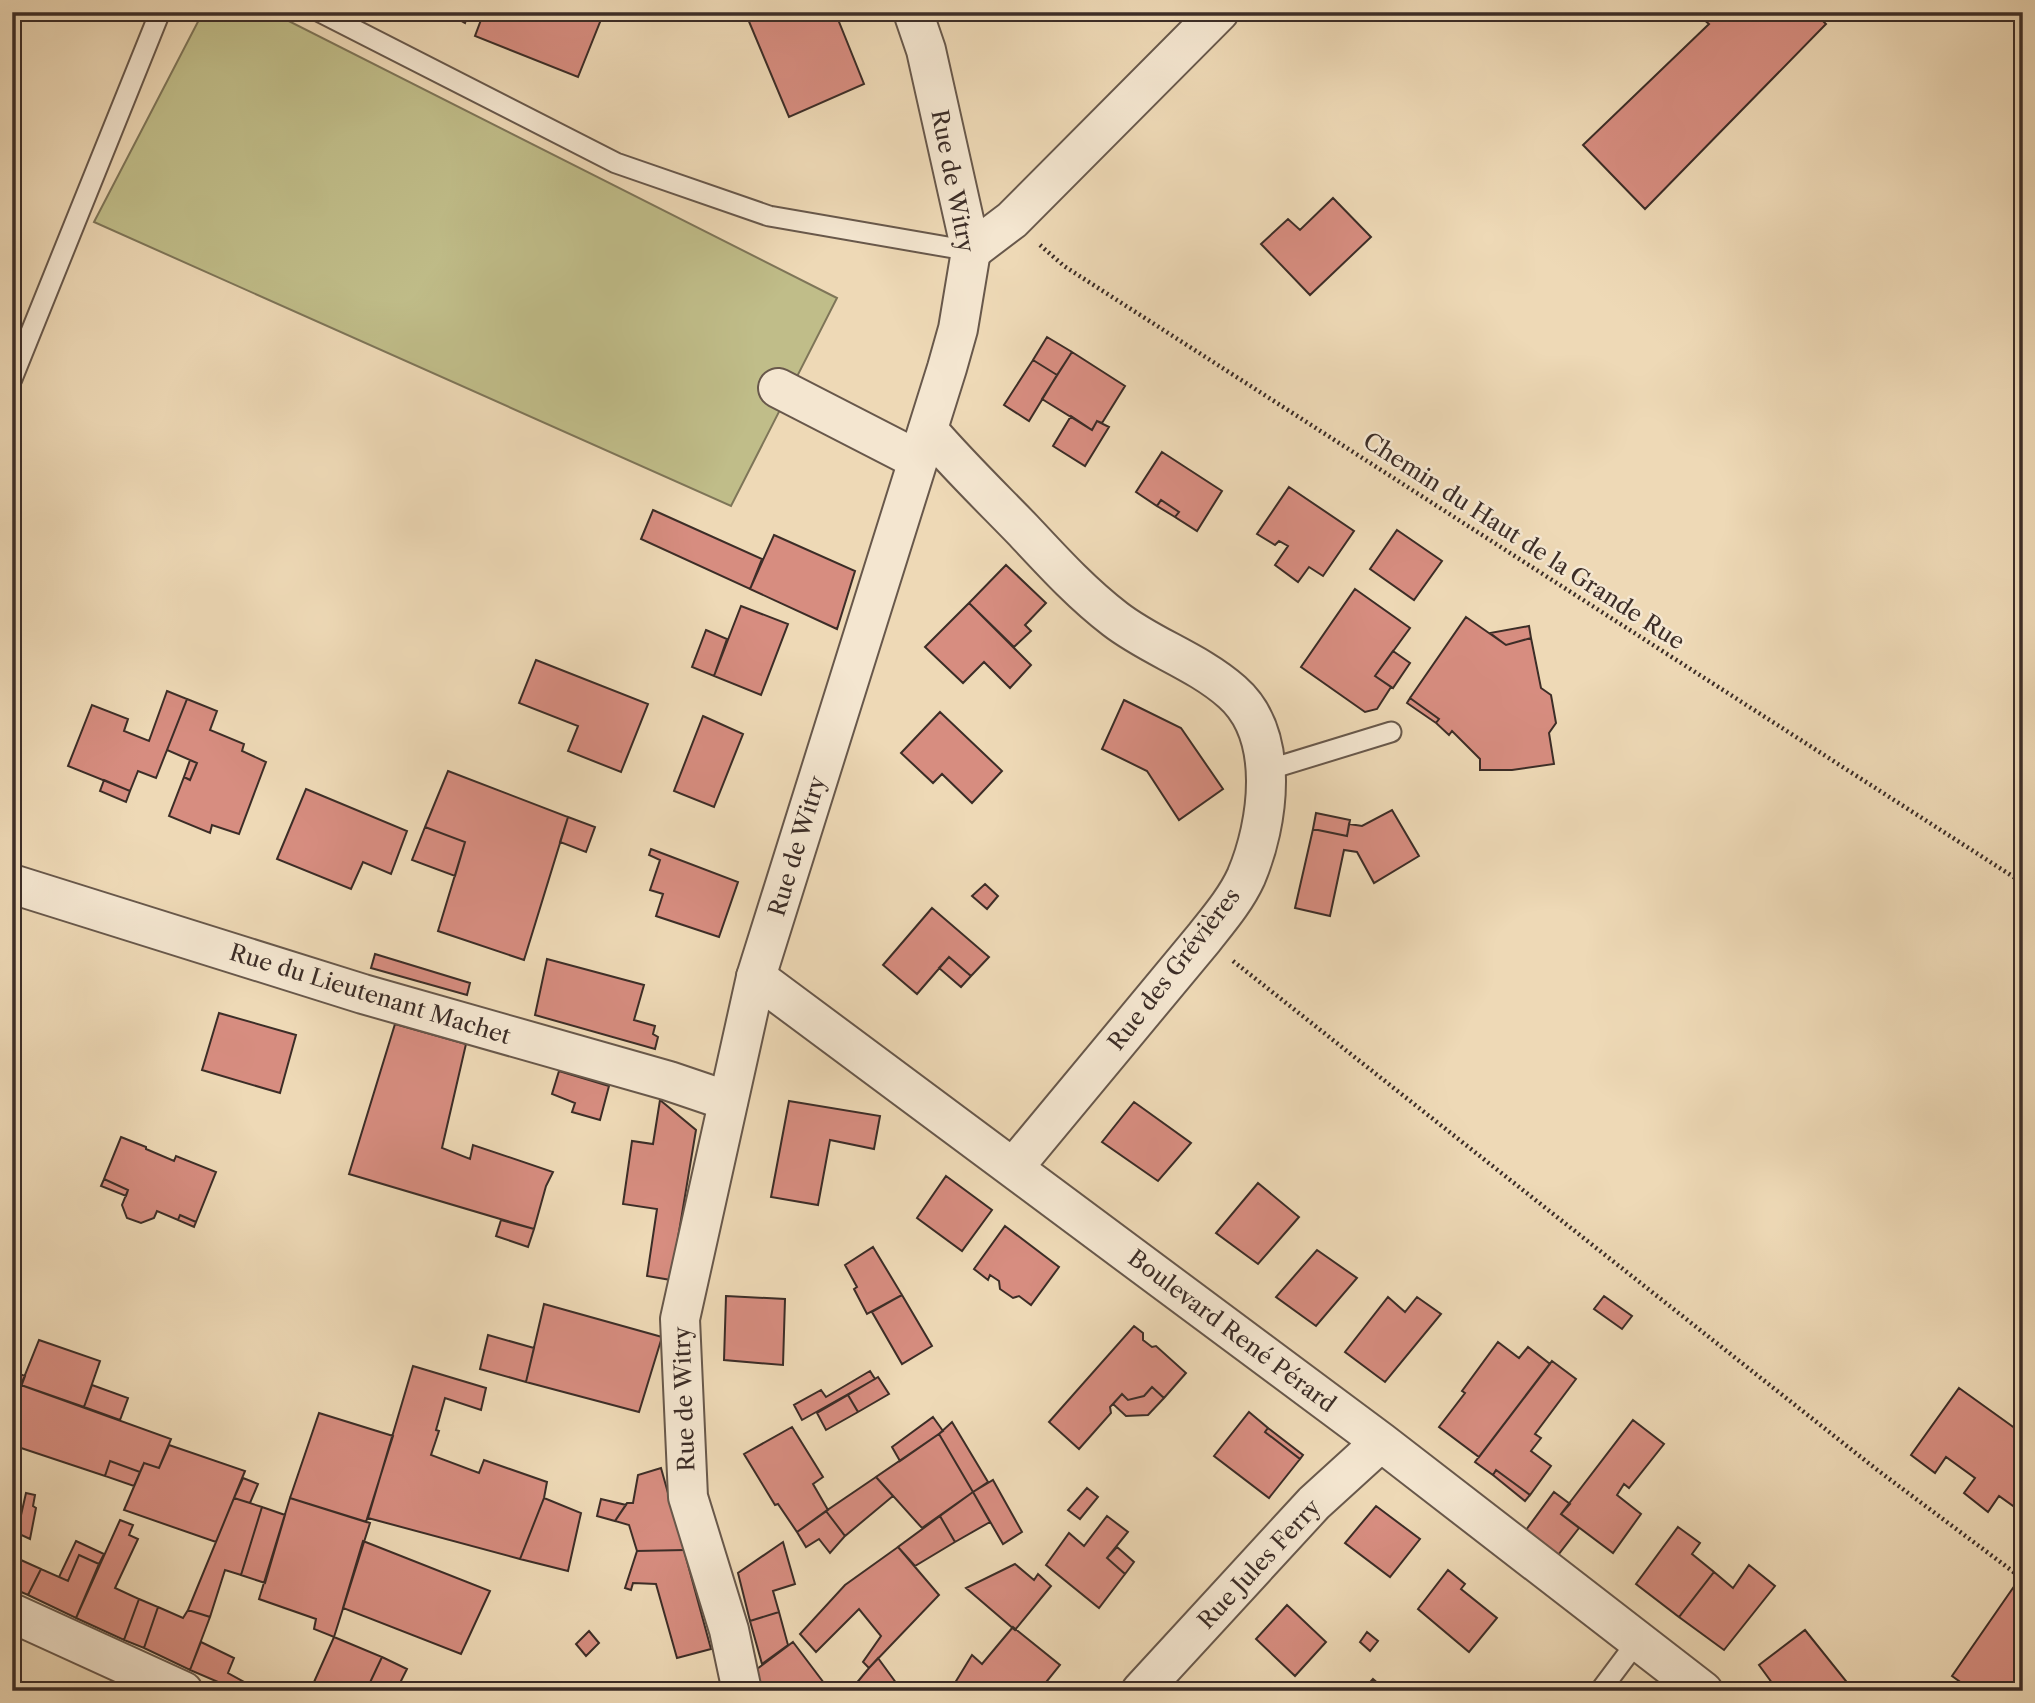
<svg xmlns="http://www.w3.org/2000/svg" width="2035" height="1703" font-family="'Libre Caslon Text',serif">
<rect width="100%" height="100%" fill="#eed9b6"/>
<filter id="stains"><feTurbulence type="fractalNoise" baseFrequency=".00286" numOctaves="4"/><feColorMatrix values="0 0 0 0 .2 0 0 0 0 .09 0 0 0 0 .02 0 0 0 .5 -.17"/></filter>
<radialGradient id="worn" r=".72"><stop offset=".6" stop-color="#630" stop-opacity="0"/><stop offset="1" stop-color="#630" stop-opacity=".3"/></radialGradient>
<path fill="#c0bd89" stroke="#7e7558" stroke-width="2" d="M203,12H271L837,298L731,506L94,222Z"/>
<path fill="#d78d80" stroke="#3c2d27" stroke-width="2" d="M446,12H469L465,23Z
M484,12H604L578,77L475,36Z
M745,12H835L864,84L789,117Z
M1699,12H1814L1826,24L1645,209L1583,145L1709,24L1697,14Z
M1333,198L1371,237L1310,295L1261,244L1288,219L1300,230Z
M1047,337L1072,352L1057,375L1033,360Z
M1072,352L1125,386L1102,423L1097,421L1092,430L1042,399Z
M1033,360L1057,375L1029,421L1004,405Z
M1071,416L1092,430L1097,421L1109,427L1085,466L1053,446Z
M1162,452L1222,491L1197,531L1175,517L1179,512L1161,500L1157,506L1136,492Z
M1289,487L1354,531L1323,576L1309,567L1298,582L1275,565L1288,546L1279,541L1275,545L1257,534Z
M1161,500L1179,512L1175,517L1157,506Z
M653,510L762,559L750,589L641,539Z
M1397,530L1442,561L1414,600L1370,569Z
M774,535L855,571L837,629L750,589Z
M1006,565L1046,603L1025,625L1031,631L1014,647L969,603Z
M1355,589L1410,628L1375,676L1391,687L1377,709L1365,712L1301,667Z
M969,603L1031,665L1010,688L984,662L963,683L925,647Z
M741,606L788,624L761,695L714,676Z
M1466,617L1506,645L1531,638L1541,688L1551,695L1556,723L1549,733L1554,764L1512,770H1480V759L1452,731L1449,735L1436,723L1439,719L1410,698Z
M1529,626L1531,638L1506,645L1490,633Z
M706,630L727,639L714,676L692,667Z
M1393,651L1410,663L1393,688L1375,676Z
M536,660L648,704L621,772L568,751L578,726L519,703Z
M167,691L187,699L156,778L138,771L130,791L68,766L92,705L128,719L124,731L149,741Z
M1410,698L1439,719L1436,723L1407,703Z
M187,699L217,711L210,730L244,744L242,751L266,762L239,834L212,825L210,833L169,816L184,777L190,780L197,763L167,750Z
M1124,700L1181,728L1223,789L1179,820L1147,771L1102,749Z
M940,712L1002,771L972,803L942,774L933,783L901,753Z
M703,716L743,734L714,807L674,791Z
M190,760L197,763L190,780L184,777Z
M448,771L568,817L524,960L438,931L465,842L425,827Z
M104,780L130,791L126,802L100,791Z
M306,789L407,831L391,874L363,862L351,889L277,859Z
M1392,810L1419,856L1374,883L1357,852L1344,850L1330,916L1295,908L1313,829L1347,836L1349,824L1362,826Z
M1316,813L1350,820L1347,836L1313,829Z
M568,817L595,827L586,852L560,842Z
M425,827L465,842L455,876L412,860Z
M651,849L738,882L719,937L656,916L663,894L650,890L660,860L649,855Z
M985,884L998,896L987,909L972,896Z
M932,908L989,957L971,976L949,957L917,994L883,965Z
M375,954L470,983L467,995L371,968Z
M949,957L971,976L961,987L939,968Z
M547,959L644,985L634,1020L655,1026L653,1034L658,1037L655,1049L535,1015Z
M219,1013L296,1035L280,1093L202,1070Z
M395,1024L466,1044L442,1148L470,1159L473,1145L553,1172L546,1186L534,1229L349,1174Z
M559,1071L609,1086L600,1120L572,1112L575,1103L552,1094Z
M660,1100L696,1130L671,1280L647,1276L657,1209L623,1204L632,1141L653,1144Z
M789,1101L880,1116L874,1149L830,1140L818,1205L771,1197Z
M1134,1102L1191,1143L1158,1181L1102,1142Z
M121,1137L146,1147V1149L174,1161L176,1156L216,1172L196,1222L180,1215L178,1220L157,1211L154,1218L141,1223L127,1218L122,1205L128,1190L104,1179Z
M946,1176L992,1210L962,1251L917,1218Z
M104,1179L128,1190L126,1196L101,1186Z
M1258,1183L1299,1217L1258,1264L1216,1233Z
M180,1215L196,1222L194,1227L178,1220Z
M501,1220L534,1229L528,1247L496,1236Z
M1005,1226L1059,1267L1031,1305L1019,1296L1013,1298L1000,1289L999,1281L990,1275L988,1280L974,1269Z
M873,1247L902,1295L867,1314L854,1289L857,1287L845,1265Z
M1317,1250L1357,1278L1316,1326L1276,1297Z
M902,1295L932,1346L902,1364L872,1312Z
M726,1296L785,1299L783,1365L724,1360Z
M1604,1296L1632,1316L1622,1329L1594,1309Z
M1388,1297L1405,1312L1417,1297L1441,1314L1385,1382L1345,1352Z
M544,1304L662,1337L639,1412L526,1382Z
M1134,1326L1143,1333V1340L1152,1347L1156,1346L1186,1373L1164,1398L1152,1387L1144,1396L1128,1400L1122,1394L1110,1407L1111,1413L1079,1449L1049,1422Z
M488,1335L534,1348L526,1382L480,1369Z
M39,1340L100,1361L84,1407L21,1385Z
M1498,1342L1519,1358L1528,1347L1550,1364L1479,1457L1439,1427L1465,1393L1462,1391Z
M1552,1361L1576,1379L1535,1434L1541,1438L1531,1451L1551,1466L1530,1495L1496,1470L1493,1475L1475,1462Z
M413,1366L486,1388L481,1410L445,1398L436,1430L439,1431L431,1455L479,1473L484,1460L547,1482L544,1498L520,1559L368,1518Z
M12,1371L25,1376L12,1411Z
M870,1371L875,1379L802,1420L794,1405L821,1390L826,1397Z
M878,1377L889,1394L858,1412L848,1395Z
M21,1385L171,1439L159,1468L144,1463L140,1472L110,1461L105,1476L12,1445V1411Z
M92,1385L128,1398L120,1420L84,1407Z
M1152,1387L1164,1398L1148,1415L1126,1416L1113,1404L1122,1394L1128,1400L1144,1396Z
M1959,1388L2023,1434V1513L1999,1496L1988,1512L1964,1493L1975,1478L1946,1457L1935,1473L1911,1455Z
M848,1395L858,1412L826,1430L817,1413Z
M1249,1412L1268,1428L1265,1432L1300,1459L1269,1498L1214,1456Z
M319,1413L393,1436L366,1522L290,1498Z
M933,1417L943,1431L900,1461L892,1447Z
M1633,1420L1664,1444L1629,1488L1624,1484L1617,1495L1641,1514L1613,1553L1561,1514Z
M952,1422L988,1482L973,1492L939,1434Z
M792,1427L823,1477L813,1484L828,1510L797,1532L778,1504L775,1505L744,1454Z
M1268,1428L1303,1455L1300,1459L1265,1432Z
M939,1434L973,1492L922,1528L876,1477Z
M169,1445L245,1471L216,1542L124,1510L144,1463L159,1468Z
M110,1461L140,1472L134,1486L105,1476Z
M661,1468L684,1550L637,1551L629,1525L615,1521L627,1503H633L638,1475Z
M1496,1470L1530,1495L1525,1501L1493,1475Z
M876,1477L893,1496L845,1536L826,1511Z
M243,1478L258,1484L250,1503L234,1498Z
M993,1480L1022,1532L1003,1544L973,1492Z
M1087,1488L1098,1497L1080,1519L1068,1510Z
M973,1492L990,1522L955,1542L940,1516Z
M1554,1492L1570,1504L1561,1514L1579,1528L1558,1555L1526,1530Z
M26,1493L35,1495L33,1506L36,1508L30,1539L17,1533Z
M234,1498L262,1507L241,1575L225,1570L210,1617L188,1610Z
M290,1498L370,1523L334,1637L314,1629L316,1619L259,1599Z
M544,1498L581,1513L568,1571L520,1559Z
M601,1499L626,1505L615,1521L597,1516Z
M1376,1506L1420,1539L1390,1577L1345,1543Z
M262,1507L285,1515L265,1583L241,1575Z
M826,1511L845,1536L830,1553L819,1539L806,1547L797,1532Z
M940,1516L955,1542L915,1566L898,1547Z
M1107,1516L1128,1532L1107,1558L1125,1574L1099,1608L1046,1565L1069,1533L1084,1546Z
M120,1520L133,1525L129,1535L138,1539L115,1588L139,1599L124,1640L76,1618Z
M1678,1527L1700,1543L1692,1554L1714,1572L1679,1617L1636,1584Z
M76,1541L104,1554L99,1564L79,1555L68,1581L59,1577Z
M363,1541L490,1591L461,1654L343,1608Z
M783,1542L795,1584L773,1591L779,1612L750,1621L738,1573Z
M898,1547L939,1595L869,1668L863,1662L881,1636L859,1609L816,1652L800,1634L845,1585Z
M1117,1547L1134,1562L1125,1574L1107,1558Z
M684,1550L711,1649L677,1658L656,1584L633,1583L631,1590L625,1588L637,1551Z
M79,1555L99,1564L76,1618L28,1595L41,1569L68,1581Z
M12,1556L41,1569L28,1595L12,1588Z
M1015,1564L1034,1580L1038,1574L1051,1586L1015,1630L966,1588Z
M1749,1565L1775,1586L1724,1650L1679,1617L1714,1572L1733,1588Z
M1448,1570L1465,1584L1461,1589L1497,1618L1469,1652L1418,1609Z
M2015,1585L2023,1590V1691H1973L1952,1676Z
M139,1599L158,1607L144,1648L124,1640Z
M1287,1605L1326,1642L1295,1676L1256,1639Z
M158,1607L183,1618L188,1610L210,1617L190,1670L144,1648Z
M779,1612L788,1645L762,1664L750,1621Z
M1013,1627L1060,1665L1039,1691H950L972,1655L982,1664Z
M1805,1630L1850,1686L1843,1691H1778L1759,1665Z
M589,1631L599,1643L586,1656L576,1644Z
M1367,1632L1378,1641L1370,1651L1360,1642Z
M334,1637L382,1657L366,1691H310Z
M201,1642L234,1658L228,1673L244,1682L239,1691L190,1670Z
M793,1642L830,1691H761L753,1672Z
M382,1657L407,1669L396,1691H366Z
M878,1658L902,1691H850L869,1668Z
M1373,1679L1387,1691H1362Z
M12,1681L25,1686L23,1691H12Z
M720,1684L722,1691H696Z"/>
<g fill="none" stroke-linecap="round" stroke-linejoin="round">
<g stroke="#68584b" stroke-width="23">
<path id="service" d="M320,12L616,163L769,216L971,251
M12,379L160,12
M1267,770L1391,732
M1600,1691L1639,1639"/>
</g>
<g stroke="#68584b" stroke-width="42">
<path id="minor" d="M971,251L1012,220L1219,12
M778,388L918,460
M928,430C958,465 991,497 1023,530C1052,561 1081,593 1115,619C1151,647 1197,661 1232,692C1281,735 1269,823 1246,877C1236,899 1219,919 1204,938L1013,1168
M12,884L363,994L669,1081L728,1101
M756,977L1381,1442L1703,1691
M1141,1691L1314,1503L1381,1442"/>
</g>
<g stroke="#68584b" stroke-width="42">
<path id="tertiary" d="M12,1613L183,1691
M742,1691L729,1630L688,1497L680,1319L756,977L947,368L958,329L971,251L926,50L913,12"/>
</g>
<path stroke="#3c2d27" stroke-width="4.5" stroke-dasharray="2 3.5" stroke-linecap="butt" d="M1040,245L1064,266L2023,883
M1233,961L1876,1469L2023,1579"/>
<use href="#service" stroke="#f4e6d0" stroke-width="19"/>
<use href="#minor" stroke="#f4e6d0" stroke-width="38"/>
<use href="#tertiary" stroke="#f4e6d0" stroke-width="38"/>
</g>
<g text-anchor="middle" stroke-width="5" stroke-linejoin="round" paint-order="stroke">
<g font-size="23" fill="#3c2d27" stroke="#f4e6d0">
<text transform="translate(953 181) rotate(79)" y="8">Rue de Witry</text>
<text transform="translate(1524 541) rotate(33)" y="8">Chemin du Haut de la Grande Rue</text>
<text transform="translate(797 846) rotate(-73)" y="8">Rue de Witry</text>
<text transform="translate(1174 969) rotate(-52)" y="8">Rue des Grévières</text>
<text transform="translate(370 994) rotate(17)" y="8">Rue du Lieutenant Machet</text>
<text transform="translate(1232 1331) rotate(37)" y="8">Boulevard René Pérard</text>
<text transform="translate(684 1399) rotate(-92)" y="8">Rue de Witry</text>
<text transform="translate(1259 1564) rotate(-47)" y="8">Rue Jules Ferry</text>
</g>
</g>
<rect width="2035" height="1703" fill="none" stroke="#eed9b6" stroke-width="42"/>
<rect x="14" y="14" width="2007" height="1675" fill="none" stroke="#3c2d27" stroke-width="3.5"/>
<rect x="21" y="21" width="1993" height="1661" fill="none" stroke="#3c2d27" stroke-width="2"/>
<rect width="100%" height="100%" filter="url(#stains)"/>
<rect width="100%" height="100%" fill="url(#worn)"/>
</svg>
